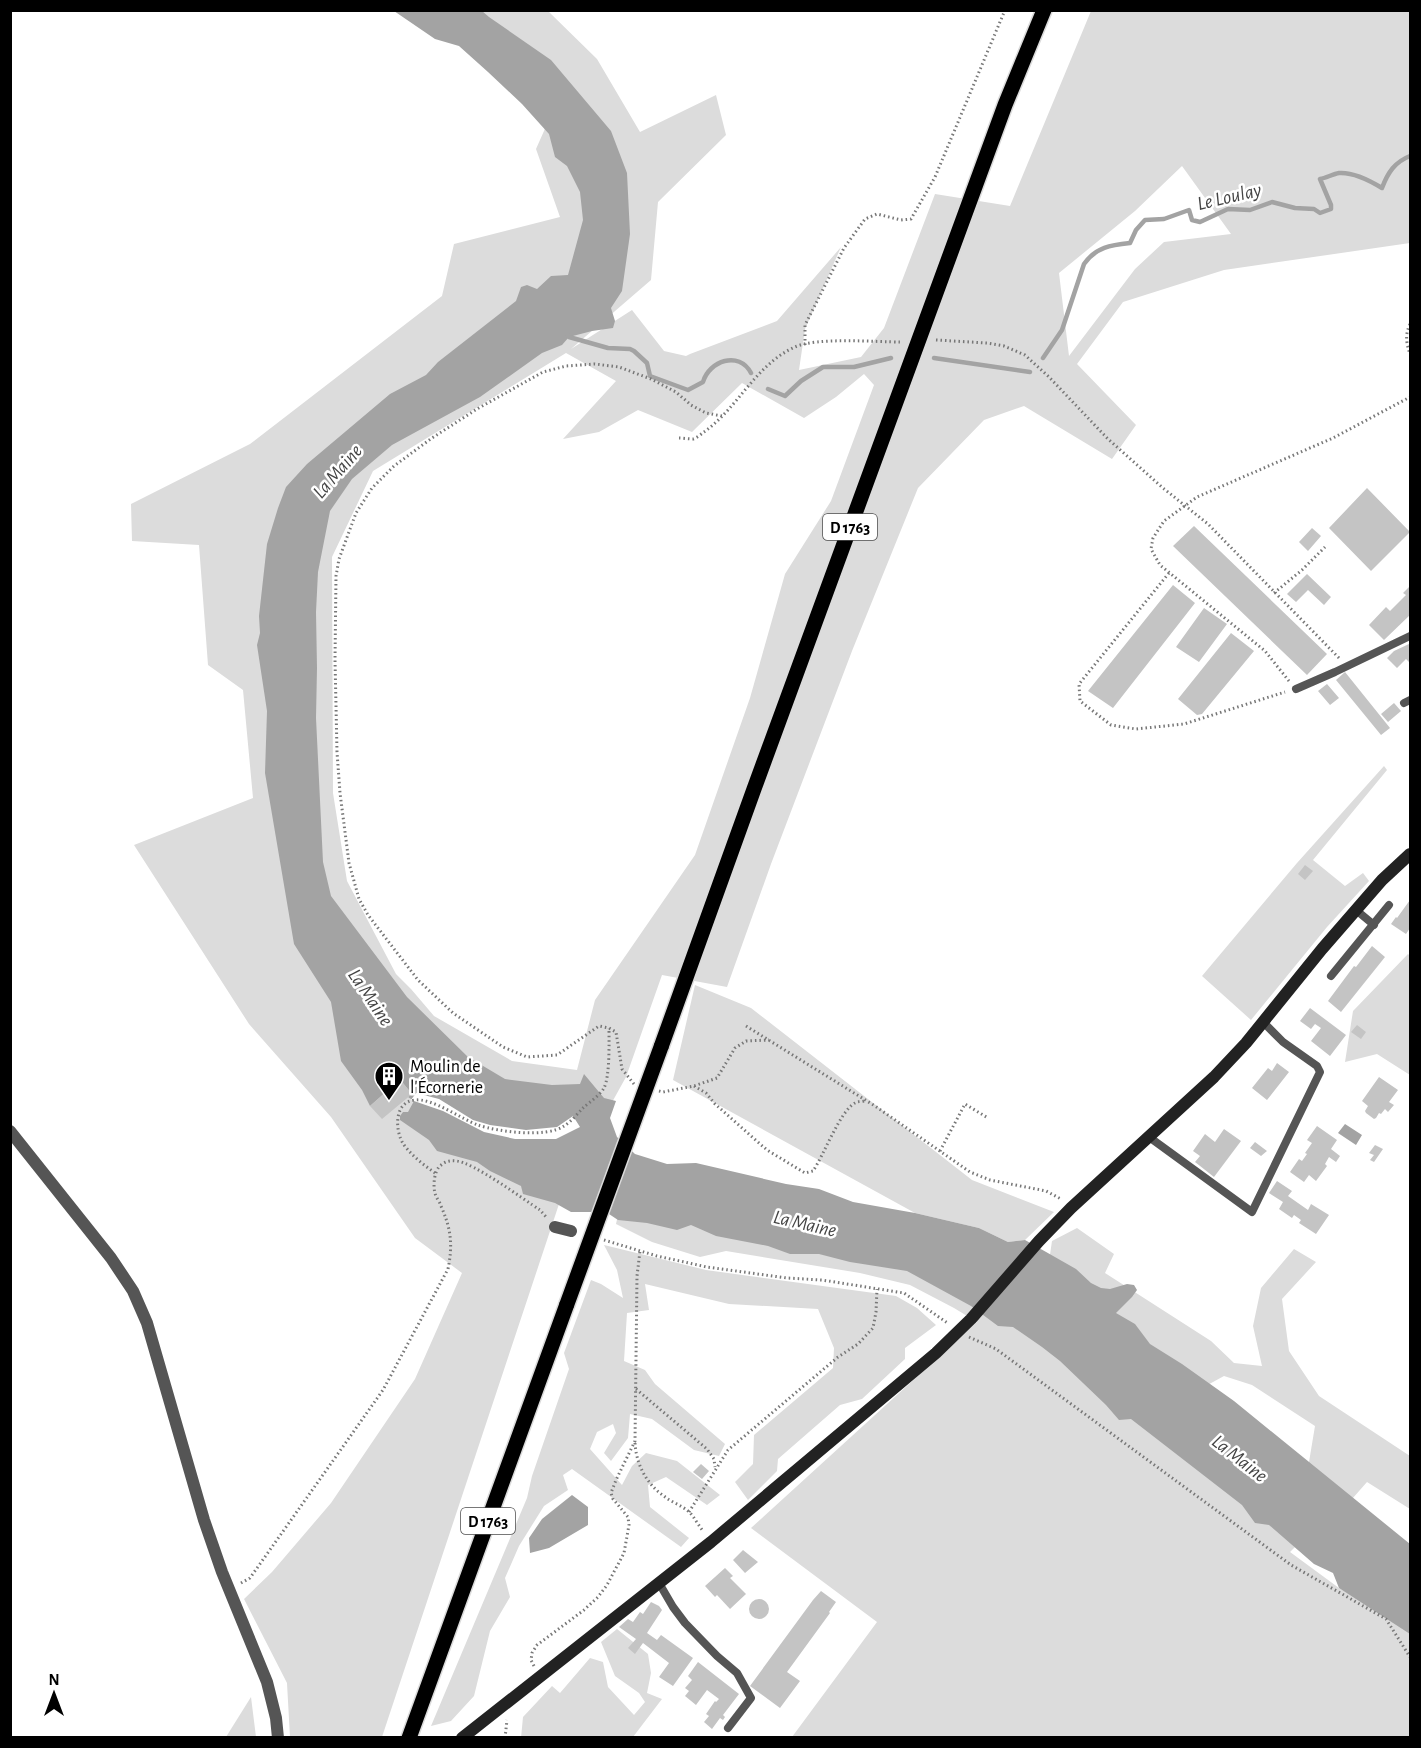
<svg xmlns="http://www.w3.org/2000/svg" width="1421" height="1748" font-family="'Alegreya Sans',sans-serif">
<rect width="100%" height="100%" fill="#fff"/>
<path fill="#dcdcdc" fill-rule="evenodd" d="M467,11H548L597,59L640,132L716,95L726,135L658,202L651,280L571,349L632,310L664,351L686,356L690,354L777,321L841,247L805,329L799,370L861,357L884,328L935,194L1010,206L1091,11H1410V243L1224,270L1123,302L1077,364L1136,425L1112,459L1024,406L984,420L918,488L852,651L771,864L727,987L662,975L626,1077L564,1189L382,1737H290L287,1683L244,1599L272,1572L331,1503L415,1379L462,1273L415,1238L331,1117L249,1024L134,845L253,798L243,690L208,665L199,545L132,541L131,504L250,444L442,296L454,244L560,217L536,149L563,88ZM1182,166L1231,234L1164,242L1135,269L1069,356L1059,273L1135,211ZM566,353L616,381L563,439L599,432L638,410L692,432L742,383L804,418L836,397L864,374L874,385L831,501L785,574L750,698L695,855L595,1000L577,1070L512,1061L434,1016L411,989L396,974L347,881L333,793L332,557L373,471Z
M1384,766L1387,770L1313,860L1345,886L1363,873L1369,881L1327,927L1251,1020L1202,976L1297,863Z
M1408,954L1410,956V983L1409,986L1410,989V1075L1377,1054L1345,1062L1353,1011Z
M695,985L751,1008L972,1180L1054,1212L1025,1240L1008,1242L979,1228L915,1213L673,1080Z
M619,1210L894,1261L1006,1314L1300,1542L1290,1552L1339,1588L1410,1629V1737H792L877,1622L751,1528L977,1322L954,1308L910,1285L860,1273L726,1251L700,1257L652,1242L616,1224Z
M1077,1228L1114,1254L1105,1273L1211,1341L1234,1363L1262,1366L1253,1326L1261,1288L1294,1249L1316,1262L1282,1299L1289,1351L1319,1396L1410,1456V1509L1367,1482L1345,1507L1307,1474L1315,1426L1252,1385L1224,1376L1202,1388L1046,1282L1052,1241Z
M604,1245L706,1270L896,1296L917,1308L936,1325L905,1348V1359L862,1399L840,1405L778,1459L777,1471L748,1500L735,1482L753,1464L754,1435L833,1368L834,1348L818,1309L729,1304L645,1284L649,1310L627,1313L624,1361L645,1370L655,1384L725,1444L719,1456L694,1450L652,1419L630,1414L628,1438L611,1461L604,1453L616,1433L613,1424L597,1432L590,1449L622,1485L632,1466L646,1453L677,1461L720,1495L707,1505L666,1477L648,1485L650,1507L689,1538L681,1547L572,1469L563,1475L568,1490L544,1506L519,1546L505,1578L510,1597L490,1631L474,1696L451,1721L431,1726L527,1498L532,1476L569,1369L564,1353L591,1280L601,1284L623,1298L617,1270Z
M617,1629L648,1654L651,1673L647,1693L662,1699L633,1737L521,1738L523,1717L552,1686L560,1693L590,1658L603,1662L608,1687L634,1715L645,1702L639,1693L615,1676L601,1642Z
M251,1697L256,1737H226Z"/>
<path fill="#a3a3a3" d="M394,11H482L489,17L551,60L611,131L627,173L630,234L622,291L611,308L615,321L613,328L592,331L569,337L562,345L542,353L480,397L392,445L352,479L330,511L318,572L316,612L317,668L316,718L323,862L331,896L407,997L468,1057L505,1079L552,1085L580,1084L584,1074L604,1098L616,1101L610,1118L617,1137L635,1154L667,1164L696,1163L786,1184L819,1189L853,1202L915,1213L979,1228L1008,1242L1025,1240L1076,1269L1091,1283L1101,1288L1110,1289L1127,1284L1134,1285L1137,1290L1132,1297L1116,1313L1135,1324L1150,1344L1182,1364L1234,1401L1410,1544V1634L1339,1588L1333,1573L1314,1564L1269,1525L1255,1523L1242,1505L1131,1419L1119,1420L1106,1405L1060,1361L1042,1347L1013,1327L998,1326L971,1306L907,1271L850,1262L819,1254H790L768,1246L716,1236L691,1225L677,1230L647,1223L618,1220L606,1212H571L555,1203L523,1194L521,1186L490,1171L477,1162L437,1151L429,1140L400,1120V1116L403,1112H408L414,1101L408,1097L412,1094L400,1080L370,1106L362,1090L341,1061L331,1002L294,944L265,773L267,711L257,645L260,633L259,616L267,544L278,508L286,487L307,464L390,394L426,375L438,362L516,301L521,287L527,285L537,289L551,276L568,275L583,220L580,192L567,166L555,157L549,134L522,104L488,72L459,46L435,39Z
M1345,1124L1362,1135L1356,1145L1338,1133Z
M572,1495L588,1507V1525L549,1548L530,1553L529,1538L542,1519Z"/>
<path fill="#fff" d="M416,1093L439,1099L473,1120L490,1125L526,1130L557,1127L573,1116L580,1127L556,1139H515L484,1132L443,1111L411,1100Z"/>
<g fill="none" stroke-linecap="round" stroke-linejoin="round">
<path stroke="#a3a3a3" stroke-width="4.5" d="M567,334L569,337L608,348L630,349L634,351L647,363L650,376L688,390L703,382C709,361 739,350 751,373
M934,358L1030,372
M1043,358L1062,330L1084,264C1096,247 1111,245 1130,243L1136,230L1145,220L1164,219L1189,210L1192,220L1200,222L1228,209L1250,210L1272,202L1295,208L1314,209L1320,213L1331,209V205L1320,179C1326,178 1333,174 1339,173C1354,172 1369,180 1382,188C1388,172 1395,162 1410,156
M768,389L785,396L801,381L823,367H854L891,358"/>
</g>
<path fill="#c4c4c4" d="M1367,488L1410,532L1371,571L1329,528Z
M1194,526L1327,654L1307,675L1173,546Z
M1312,528L1321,536L1308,551L1299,542Z
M1307,574L1331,597L1324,605L1308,590L1296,602L1287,594Z
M1173,585L1195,603L1113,708L1088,691Z
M1410,586V615L1384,640L1369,625L1386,607L1390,611L1406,595L1403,593Z
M1204,608L1227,624L1199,662L1176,647Z
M1231,633L1254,651L1202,714L1197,715L1178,699Z
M1409,644L1410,663L1406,659L1397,668L1387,658L1394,651Z
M1345,672L1390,728L1381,735L1336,680Z
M1327,684L1339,698L1330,705L1318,691Z
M1394,703L1401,711L1388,722L1381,714Z
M1305,865L1313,871L1305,880L1298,874Z
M1410,900V928L1406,934L1391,924L1396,917L1397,918Z
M1372,946L1385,957L1341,1012L1328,1001L1354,966L1356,967Z
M1310,1008L1346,1035L1330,1056L1311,1041L1321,1028L1315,1024L1311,1029L1300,1021Z
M1357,1025L1366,1032L1361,1039L1351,1032Z
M1277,1063L1289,1072L1267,1100L1252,1088L1268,1068L1272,1071Z
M1379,1077L1398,1090L1389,1102L1394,1105L1388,1112L1385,1109L1381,1114L1379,1113L1376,1118L1374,1119L1366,1113L1365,1111L1368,1106L1362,1101Z
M400,1079L412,1094L382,1119L370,1106Z
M1317,1126L1337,1140L1331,1149L1340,1156L1336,1162L1329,1157L1325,1164L1327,1166L1316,1181L1309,1175L1304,1182L1290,1172L1299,1159L1302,1161L1307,1154L1305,1153L1312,1143L1307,1140Z
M1224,1129L1241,1141L1214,1177L1195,1162L1200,1156L1193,1151L1205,1134L1215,1142Z
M1255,1142L1267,1151L1261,1156L1250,1148Z
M1375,1145L1383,1149L1374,1162L1370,1160L1374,1155L1369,1153Z
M1277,1181L1292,1191L1288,1196L1308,1210L1311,1204L1329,1215L1316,1234L1299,1223L1301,1220L1294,1215L1292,1218L1279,1209L1283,1202L1269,1193Z
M701,1464L709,1471L702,1479L693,1472Z
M743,1550L758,1562L745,1573L733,1560Z
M725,1568L733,1576L730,1578L746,1594L730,1609L717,1595L715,1597L705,1586Z
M821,1591L836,1602L829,1612L830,1613L787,1672L800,1681L780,1708L750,1686L813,1600Z
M749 1609a10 10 0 1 1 20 0a10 10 0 1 1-20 0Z
M651,1602L659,1606L662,1610L647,1633L657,1640L661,1635L693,1658L673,1686L659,1677L669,1663L643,1643L635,1654L628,1648L636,1639L619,1627L628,1619L633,1622L640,1612L643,1614Z
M698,1662L739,1694L723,1715L725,1717L723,1720L720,1718L712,1729L704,1722L709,1716L706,1714L715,1701L716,1702L719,1699L707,1690L696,1705L685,1696L689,1691L685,1688L692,1680L688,1676Z"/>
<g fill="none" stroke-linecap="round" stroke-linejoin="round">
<g stroke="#dbdbdb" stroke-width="18">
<path id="primary" d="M661,1047L754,789L1005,105L1044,10
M409,1738L567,1304"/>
</g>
<path stroke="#777" stroke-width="3" stroke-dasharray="1.5 3" stroke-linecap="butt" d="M1410,324C1405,335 1406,342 1410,354
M936,340L987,343L1004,346L1025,355L1049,377L1108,439L1163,488L1208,524L1339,658
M805,345V325L844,248L865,219L877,214L901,220L911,219L935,177L1005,10
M679,438C683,438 688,439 693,439C697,438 701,434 704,432C738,408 756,364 795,347C816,337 876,342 901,342
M1169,573L1079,684L1080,701L1111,725L1136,729L1184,724L1285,692
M1274,593L1302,570L1325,547
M1289,681L1265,651L1160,565L1151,549L1153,538L1164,521L1197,497L1333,438L1410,397
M746,1026L875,1106L970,1172L990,1180L1046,1191L1061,1199
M634,1084L622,1069L616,1032L609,1028L599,1026L557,1055L527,1057L503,1047L453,1013L418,980L368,915L359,899L349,863L340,793L337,752L335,660L336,576L339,559L356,513L372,488L394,466L432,438L477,409L543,372L566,366L595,364L619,367L651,379L676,392L691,405L706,413L722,416
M694,1086L706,1093L715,1104L767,1150L805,1173L813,1171C824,1155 840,1111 855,1103C858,1101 861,1102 864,1101
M659,1091L663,1092L694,1086L717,1078L735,1048L746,1041L769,1040
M940,1151L965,1104L988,1118
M435,1173C424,1165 413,1157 404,1145C395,1132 393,1102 415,1100C433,1098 461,1119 478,1125C498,1132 547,1138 564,1126C571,1122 578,1113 584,1107C590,1102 600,1095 604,1088C610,1076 609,1042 609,1028
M604,1240L657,1256L707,1267L787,1278L822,1280L904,1293L949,1324
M969,1337L996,1349L1291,1565L1386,1619L1410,1657
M636,1389L707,1449L714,1459L715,1467
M635,1443C636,1463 646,1484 664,1496C671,1502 681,1505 688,1511C694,1516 698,1525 703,1531
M689,1512L728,1450L838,1357L858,1344L873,1328L876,1312L877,1289
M241,1583L250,1578L383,1390L448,1269C453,1244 451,1229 441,1206C440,1202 436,1198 435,1193C433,1186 434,1173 439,1167C444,1162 449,1160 456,1161C473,1162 523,1199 540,1210L547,1218
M534,1666L531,1660L532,1653L537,1645L584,1610L598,1597L607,1585L624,1553L629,1525L628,1517L613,1499L611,1493L616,1480L635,1441L637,1276L640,1251
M505,1738L507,1720"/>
<path stroke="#555" stroke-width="8" d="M1296,689L1335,672L1410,636
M1404,703L1410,700
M1356,910L1374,925
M1331,976L1389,905
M1149,1137L1252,1212L1320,1072L1317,1066L1283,1042L1263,1022
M659,1583L673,1607L685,1623L717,1656L737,1673L751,1698L728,1728"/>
<path stroke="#555" stroke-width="12" d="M10,1131L111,1258L133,1291L147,1323L204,1520L222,1572L267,1682L276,1718L278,1738
M555,1227L571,1231"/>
<path stroke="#222" stroke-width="12" d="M462,1738L711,1542L936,1353L971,1319L1039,1241L1071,1208L1214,1077L1246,1043L1322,949L1382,880L1410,854"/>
<use href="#primary" stroke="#000" stroke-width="15"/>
<g stroke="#dbdbdb" stroke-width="18" stroke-linecap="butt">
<path id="primary-bridge" d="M567,1304L661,1047"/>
</g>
<use href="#primary-bridge" stroke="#000" stroke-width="15"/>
</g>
<defs>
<g id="building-pin" transform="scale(1.5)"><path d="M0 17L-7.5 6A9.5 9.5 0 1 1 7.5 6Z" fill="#000" stroke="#fff"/><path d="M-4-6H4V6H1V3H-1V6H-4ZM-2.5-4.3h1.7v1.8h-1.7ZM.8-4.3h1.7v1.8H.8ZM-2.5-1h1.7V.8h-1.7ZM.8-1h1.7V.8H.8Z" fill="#fff"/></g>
</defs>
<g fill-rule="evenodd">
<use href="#building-pin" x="389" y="1076"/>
</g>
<g text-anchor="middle" stroke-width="5" stroke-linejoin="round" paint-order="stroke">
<g fill="#fff" stroke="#4c4c4c" stroke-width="1.5">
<rect x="823" y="514" width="54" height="26" rx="4.5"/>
<rect x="461" y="1508" width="54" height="26" rx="4.5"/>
</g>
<g font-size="16" font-weight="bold" fill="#000">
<text x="850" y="533">D 1763</text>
<text x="488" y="1527">D 1763</text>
</g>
<g font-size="18" fill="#000" stroke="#fff" text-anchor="start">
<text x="410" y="1072">Moulin de<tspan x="410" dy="21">l'Écornerie</tspan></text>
</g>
<g font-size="20" font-style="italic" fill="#444" stroke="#fff">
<text transform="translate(1229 196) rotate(-13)" y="7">Le Loulay</text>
<text transform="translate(337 471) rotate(-49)" y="7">La Maine</text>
<text transform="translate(371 997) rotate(56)" y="7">La Maine</text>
<text transform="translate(805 1223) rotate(13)" y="7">La Maine</text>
<text transform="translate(1240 1458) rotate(38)" y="7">La Maine</text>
</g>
</g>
<rect width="1421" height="1748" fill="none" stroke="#000000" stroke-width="24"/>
<g transform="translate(54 1694)" stroke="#ffffff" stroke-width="4.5" paint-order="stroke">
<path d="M0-4.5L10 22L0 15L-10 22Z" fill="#000000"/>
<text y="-9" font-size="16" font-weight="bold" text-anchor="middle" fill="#000000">N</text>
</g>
</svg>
